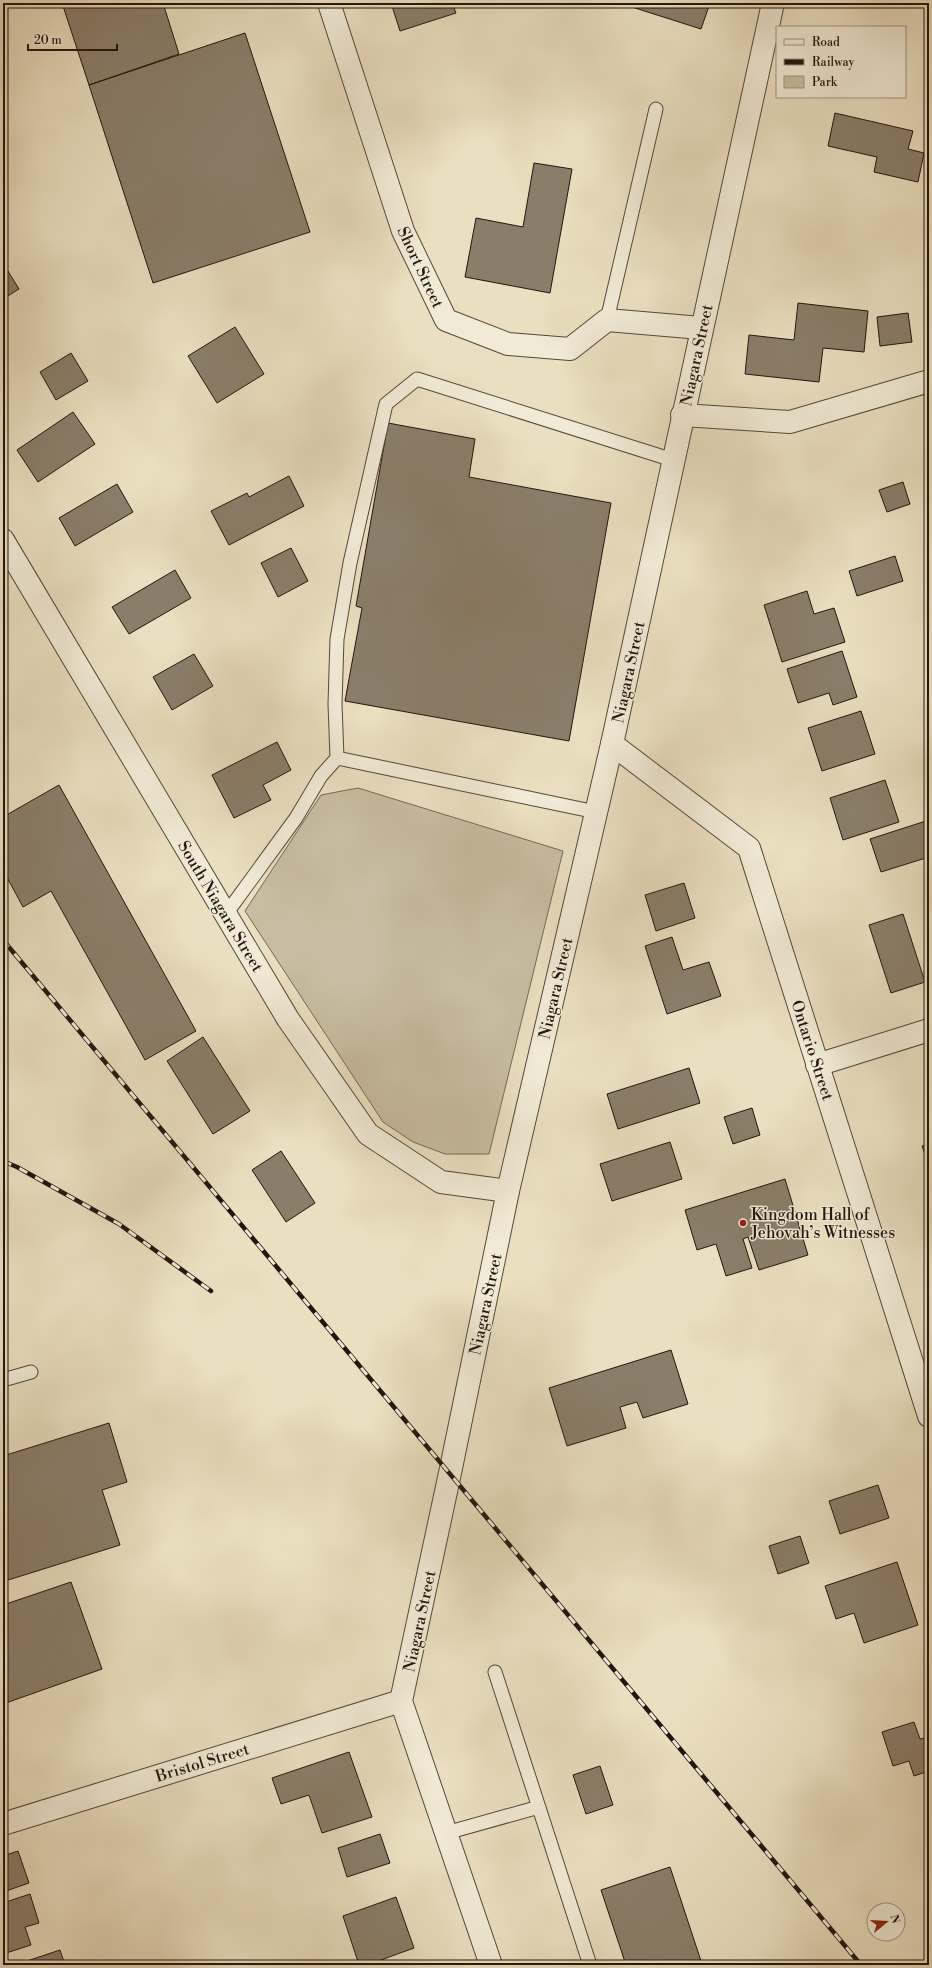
<svg xmlns="http://www.w3.org/2000/svg" width="932" height="1968" font-family="'Libre Bodoni',serif">
<rect width="100%" height="100%" fill="#eadfc0"/>
<filter id="stains"><feTurbulence type="fractalNoise" baseFrequency=".005" numOctaves="4"/><feColorMatrix values="0 0 0 0 .2 0 0 0 0 .09 0 0 0 0 .02 0 0 0 .5 -.17"/></filter>
<radialGradient id="worn" r=".72"><stop offset=".6" stop-color="#630" stop-opacity="0"/><stop offset="1" stop-color="#630" stop-opacity=".3"/></radialGradient>
<path fill="#c8bda2" stroke="#756958" d="M358,788L563,851L489,1154H445L413,1142L383,1122L245,911L321,795Z"/>
<path fill="#8a7e6b" stroke="#22150e" d="M62,3H163L179,54L89,85Z
M391,3H452L456,13L400,31Z
M633,3H710L701,29L632,7Z
M245,33L310,232L153,283L89,85Z
M835,113L913,131L908,149L924,153L918,182L874,172L877,157L828,146Z
M534,163L572,169L550,293L465,277L476,218L523,227Z
M3,263L19,289L3,299Z
M798,303L868,311L864,352L823,348L819,382L745,374L749,335L794,340Z
M908,313L912,342L880,346L877,317Z
M235,327L264,374L217,403L188,356Z
M71,353L88,381L56,400L40,372Z
M73,412L95,444L38,482L17,450Z
M388,423L475,439L469,477L611,503L569,741L345,701L362,608L356,606Z
M289,476L304,506L229,545L211,511L247,493L249,497Z
M903,482L910,504L887,512L879,490Z
M117,484L133,512L75,546L59,518Z
M291,548L308,581L278,597L261,563Z
M895,556L903,581L857,596L849,571Z
M175,570L191,598L129,634L112,607Z
M807,591L814,614L834,608L845,642L782,662L764,605Z
M842,651L857,697L833,705L829,693L798,703L787,669Z
M194,654L213,686L172,710L153,677Z
M861,711L875,754L822,771L808,728Z
M277,742L291,770L263,785L271,800L234,818L212,775Z
M885,780L899,822L843,840L830,798Z
M59,785L196,1031L145,1060L51,891L23,907L3,870V817Z
M929,820V857L881,872L870,839Z
M684,883L695,918L656,931L645,895Z
M903,914L925,982L891,993L869,925Z
M672,937L683,970L709,962L721,996L667,1014L645,946Z
M203,1037L250,1111L213,1134L167,1061Z
M689,1068L700,1103L618,1129L607,1094Z
M752,1108L760,1135L733,1144L724,1117Z
M670,1142L682,1179L612,1201L600,1164Z
M929,1144V1166L922,1146Z
M281,1151L315,1203L286,1222L252,1170Z
M785,1179L808,1255L759,1270L748,1237L743,1239L752,1268L726,1276L716,1244L697,1250L685,1210Z
M671,1350L688,1404L643,1418L637,1402L620,1407L626,1428L567,1446L549,1388Z
M109,1423L127,1482L102,1490L120,1545L5,1581L3,1576V1456Z
M878,1485L889,1518L840,1534L829,1501Z
M800,1536L809,1563L778,1574L769,1546Z
M897,1562L918,1625L864,1643L854,1613L836,1619L825,1586Z
M71,1582L102,1669L3,1704V1605Z
M914,1722L920,1739L929,1737V1771L914,1776L909,1761L893,1766L882,1732Z
M349,1752L372,1817L322,1833L309,1795L281,1804L272,1778Z
M600,1766L613,1805L586,1814L573,1775Z
M380,1834L390,1863L347,1877L338,1848Z
M18,1851L29,1883L3,1892V1856Z
M670,1867L702,1964L626,1965L601,1890Z
M30,1894L39,1923L25,1927L31,1945L3,1954V1903Z
M396,1897L414,1948L367,1965H359L343,1916Z
M60,1950L65,1965H15Z"/>
<g fill="none" stroke-linecap="round" stroke-linejoin="round">
<g stroke="#54483a" stroke-width="15">
<path id="service" d="M607,320L656,109
M337,758L335,704L337,639L350,563L386,404L417,379L673,460
M226,914L296,818L321,776L337,758L596,812
M3,1380L31,1372
M495,1672L590,1965
M446,1833L539,1807"/>
</g>
<g stroke="#54483a" stroke-width="24">
<path id="minor" d="M329,3L403,231L446,320L508,344L570,349L607,320L701,328
M682,415L790,422L929,381
M3,540L288,1019L368,1134L441,1182L508,1191
M612,744L749,848L929,1416
M817,1065L929,1030
M3,1824L401,1701"/>
</g>
<g stroke="#54483a" stroke-width="24">
<path id="tertiary" d="M491,1965L401,1701L450,1473L508,1191L612,744L773,3"/>
</g>
<use href="#service" stroke="#f1ead6" stroke-width="13"/>
<use href="#minor" stroke="#f1ead6" stroke-width="22"/>
<use href="#tertiary" stroke="#f1ead6" stroke-width="22"/>
<g stroke="#22150e" stroke-width="4.5">
<path id="rail" d="M3,940L861,1965
M3,1161L17,1167L119,1224L211,1291"/>
</g>
<use href="#rail" stroke="#f1ead6" stroke-width="3" stroke-dasharray="9" stroke-linecap="butt"/>
</g>
<circle fill="#8f2418" stroke="#f1ead6" stroke-width="1.5" cx="743" cy="1223" r="4"/>
<g text-anchor="middle" stroke-width="3" stroke-linejoin="round" paint-order="stroke">
<g font-size="16" fill="#22150e" stroke="#f1ead6">
<text transform="translate(421 267) rotate(65)" y="6">Short Street</text>
<text transform="translate(696 355) rotate(-78)" y="6">Niagara Street</text>
<text transform="translate(628 672) rotate(-78)" y="6">Niagara Street</text>
<text transform="translate(221 906) rotate(59)" y="6">South Niagara Street</text>
<text transform="translate(555 988) rotate(-77)" y="6">Niagara Street</text>
<text transform="translate(813 1050) rotate(72)" y="6">Ontario Street</text>
<text transform="translate(485 1304) rotate(-78)" y="6">Niagara Street</text>
<text transform="translate(419 1621) rotate(-78)" y="6">Niagara Street</text>
<text transform="translate(202 1762) rotate(-17)" y="6">Bristol Street</text>
</g>
<g font-size="16" fill="#22150e" stroke="#f1ead6" text-anchor="start">
<text x="751" y="1220">Kingdom Hall of<tspan x="751" dy="18">Jehovah’s Witnesses</tspan></text>
</g>
</g>
<rect width="932" height="1968" fill="none" stroke="#eadfc0" stroke-width="16"/>
<rect x="4" y="4" width="924" height="1960" fill="none" stroke="#22150e" stroke-width="2"/>
<rect x="8" y="8" width="916" height="1952" fill="none" stroke="#22150e"/>
<rect x="776" y="26" width="130" height="72" fill="#f1ead6" stroke="#9e9586"/>
<rect x="784" y="39" width="20" height="6" fill="#f1ead6" stroke="#9e9586"/>
<text x="812" y="46" font-size="12" fill="#22150e">Road</text>
<rect x="784" y="59" width="20" height="6" fill="#22150e" stroke="#9e9586"/>
<text x="812" y="66" font-size="12" fill="#22150e">Railway</text>
<rect x="784" y="76" width="20" height="12" fill="#c8bda2" stroke="#9e9586"/>
<text x="812" y="86" font-size="12" fill="#22150e">Park</text>
<g transform="translate(886 1922) rotate(72)"><circle r="19" fill="#f1ead6" stroke="#9e9586"/>
<path d="M0-3L7 15L0 10L-7 15Z" fill="#8f2418"/>
<text y="-6" font-size="11" font-weight="bold" text-anchor="middle" fill="#22150e">N</text>
</g>
<path d="M28 44v6h89v-6" fill="none" stroke="#22150e" stroke-width="2"/>
<text x="34" y="44" font-size="12" fill="#22150e" stroke="#f1ead6" stroke-width="3" paint-order="stroke">20 m</text>
<rect width="100%" height="100%" filter="url(#stains)"/>
<rect width="100%" height="100%" fill="url(#worn)"/>
</svg>
